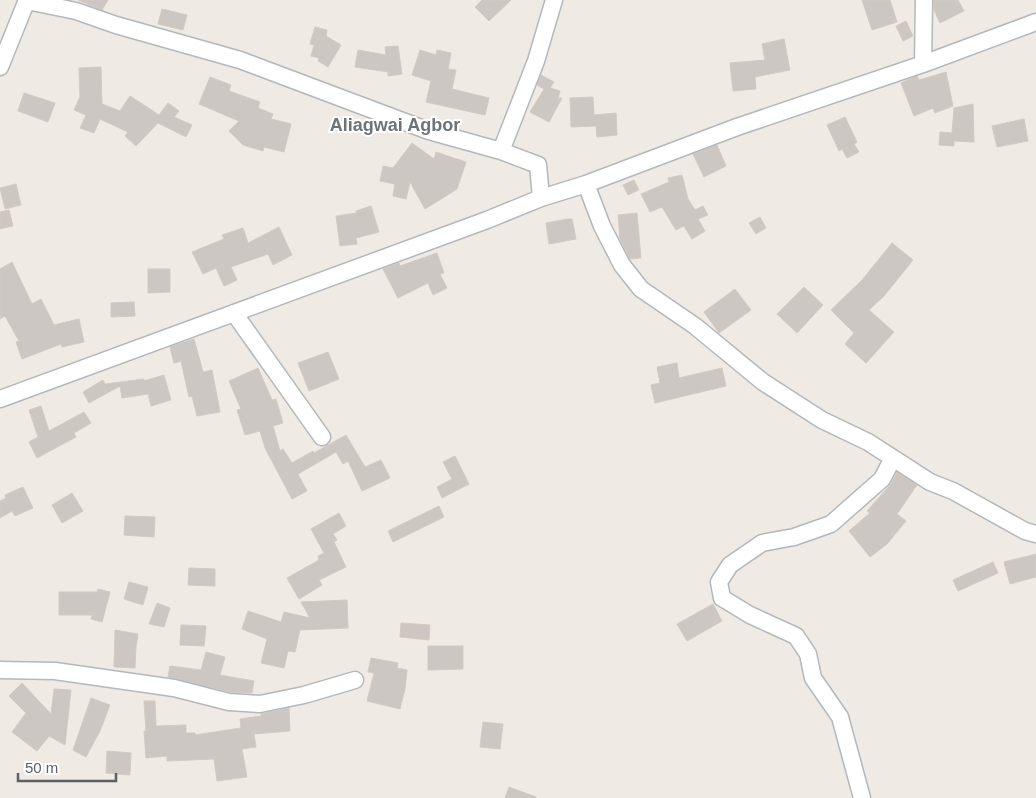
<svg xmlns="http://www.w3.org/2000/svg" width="1036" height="798" font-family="Arial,sans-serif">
<rect width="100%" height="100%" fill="#efeae3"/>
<path fill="#ccc7c2" stroke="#d4cac1" d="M78,0H108L102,10Z
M482,0H511L489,21L475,7Z
M862,0H890L897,22L872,30Z
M934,0H958L964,11L940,23L934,10Z
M162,9L187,15L183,30L158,24Z
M906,21L913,36L903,41L896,26Z
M315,27L327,30L326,36L341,45L328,67L318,61L319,58L311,56L314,45L310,44Z
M784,39L790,70L755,77L756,89L733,91L730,63L765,60L762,44Z
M398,46L402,74L388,76V72L355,67L358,50L386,55L385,47Z
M420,50L436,55L437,50L451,53L448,69L456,70L452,89L489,98L485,115L426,102L431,81L412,75Z
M101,67L102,104L120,111L130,96L159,115L168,103L179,111L174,117L192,125L186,137L158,123L136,146L125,136L128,132L100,119L94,133L80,128L86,115L74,110L80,97L79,68Z
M946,72L953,106L935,113L933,108L914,116L901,83L917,76L919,80Z
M541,75L554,82L550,88L560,91L558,98H562L549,122L530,112L544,89L537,85Z
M210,77L231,85L229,91L260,102L258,108L273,114L271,119L291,124L284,152L264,147L263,151L243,145L229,131L239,121L199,104Z
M24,93L55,103L48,122L18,111Z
M593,97L594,115L616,113L617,135L597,137L596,126L571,127L570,98Z
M973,104L974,142L954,141V146L939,145L940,132L952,133L954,108Z
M845,117L857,142L854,144L859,152L847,158L842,149L839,151L827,125Z
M1024,119L1028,141L997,147L992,126Z
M412,143L434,159L436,152L466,162L457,189L425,209L410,182L406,199L393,196L395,184L380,181L383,166L393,168Z
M717,145L726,166L704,177L693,154Z
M682,175L688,199L695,210L703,206L708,215L698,219L705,231L692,239L684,226L676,230L662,207L650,212L641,194L669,182L668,178Z
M634,180L639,190L628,195L623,185Z
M16,184L21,205L5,209L0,188Z
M371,206L379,232L356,238L357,244L340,246L336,216L357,213L356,211Z
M9,210L13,226L0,229V212Z
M637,213L641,258L630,259L620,239L618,215Z
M760,217L766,228L756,234L749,223Z
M568,219H572L576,239L549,244L546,223Z
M279,227L292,255L273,265L268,254L231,267L237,280L224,286L216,268L203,274L192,252L224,239L222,235L243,228L248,243Z
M892,243L913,260L884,296L869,310L894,332L866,363L845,344L854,333L831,310L862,280Z
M437,253L444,273L440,274L447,288L433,295L428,283L398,298L383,269L399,263L400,266Z
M12,262L32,304L41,299L54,325L79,319L84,342L62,347L61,344L22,359L16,342L19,341L5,316L0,319V269Z
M148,269H170V292L148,293Z
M804,287L823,305L797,333L777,314Z
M735,289L751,310L719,333L704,312Z
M134,302L135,316L111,317V303Z
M194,339L203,372L212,370L220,412L197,416L192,396L189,397L181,361L174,363L170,347Z
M328,352L339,379L309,391L298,363Z
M677,363L679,378L722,368L726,386L655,403L651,385L660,383L657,367Z
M258,368L272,400L276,399L283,423L273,426L280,451L283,449L292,463L313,451L314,453L346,435L365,467L381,460L390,478L362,491L348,461L343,464L336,452L298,474L307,491L292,499L265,448L260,431L245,435L237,410L241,409L229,381Z
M164,375L171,400L151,406L148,394L122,398L120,386L89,403L83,392L103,380L105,384L144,379V381Z
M41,406L49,431L84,412L91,423L74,433L76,437L37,458L29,442L38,437L29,410Z
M455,456L469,484L442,498L437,487L452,479L443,462Z
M897,472L917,485L897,514L906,521L887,544L870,557L849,531L870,513L867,511L891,484Z
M23,487L33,508L15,516L12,511L0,518V501L6,498L5,495Z
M72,493L83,511L62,523L52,505Z
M439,506L444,517L393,542L388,531Z
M339,513L346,526L333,534L337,540L334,542L346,567L319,580L322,585L299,599L287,578L319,560L318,556L324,553L311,529Z
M125,516L155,517L154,537L124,535Z
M1036,554V577L1010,584L1004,562Z
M993,562L998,573L958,591L953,580Z
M189,568L215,569V586L188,585Z
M129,582L148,587L143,605L124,599Z
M98,589L110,592L102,622L91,619L92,615H59V592H97Z
M347,600L348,628L300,630L295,652L288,651L284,668L261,663L267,639L242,629L248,611L281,622L284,612L310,618L301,602Z
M157,603L170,608L164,627L149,624Z
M713,604L722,621L687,641L677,624Z
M401,623L430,625L429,640L400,637Z
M181,625L206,626L204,646L180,645Z
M115,630L138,634L136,646L135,668L114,667Z
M428,646H463V669L428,670Z
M206,652L225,657L220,675L254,681L252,693L231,692L168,677L170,666L201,670Z
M371,658L398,663L397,668L407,670L405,689L400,709L367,701L374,673L368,672Z
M22,683L51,714L54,689L71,690L65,745L49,736L37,751L12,732L26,713L9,696Z
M91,698L110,705L100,731L86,757L73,750Z
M144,701H155L156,726L186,725V733H195V735L241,728L240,719L261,716V714L289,708L290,731L254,734L256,747L242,749L247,777L217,781L214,759L167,761V756L146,758L144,731H146Z
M483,722L503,724L500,749L480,747Z
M107,751L131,753L130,775L106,773Z
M509,787L536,797V798H505Z"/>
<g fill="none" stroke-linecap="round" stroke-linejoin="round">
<g stroke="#b4b8bb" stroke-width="19">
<path id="minor" d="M27,1L76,11L116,25L240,60L429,131L501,151L538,165L541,198
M923,64L924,0
M0,67L27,0
M501,151L536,61L554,0
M586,184L602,226L622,265L641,289L695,326L763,382L822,420L868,442L930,482L953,491L1025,531L1036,534
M234,313L322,437
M0,399L487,220L541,198L586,184L737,127L923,64L1036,22
M0,670L55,671L174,688L229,702L260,704L304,695L355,680
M862,798L840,717L813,678L808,654L796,636L750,615L722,598L719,582L730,565L762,543L794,537L831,524L882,479L893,458"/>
</g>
<use href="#minor" stroke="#fff" stroke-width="16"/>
</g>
<g text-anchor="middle" stroke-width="4" stroke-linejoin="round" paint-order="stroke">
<g font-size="18" font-weight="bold" fill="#6c7477" stroke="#fff">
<text x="395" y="131">Aliagwai Agbor</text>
</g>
</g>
<path d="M18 773v8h98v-8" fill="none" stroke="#5b6165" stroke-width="2.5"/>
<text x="25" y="773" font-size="15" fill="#5b6165" stroke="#ffffff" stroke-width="4" paint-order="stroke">50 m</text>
</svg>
